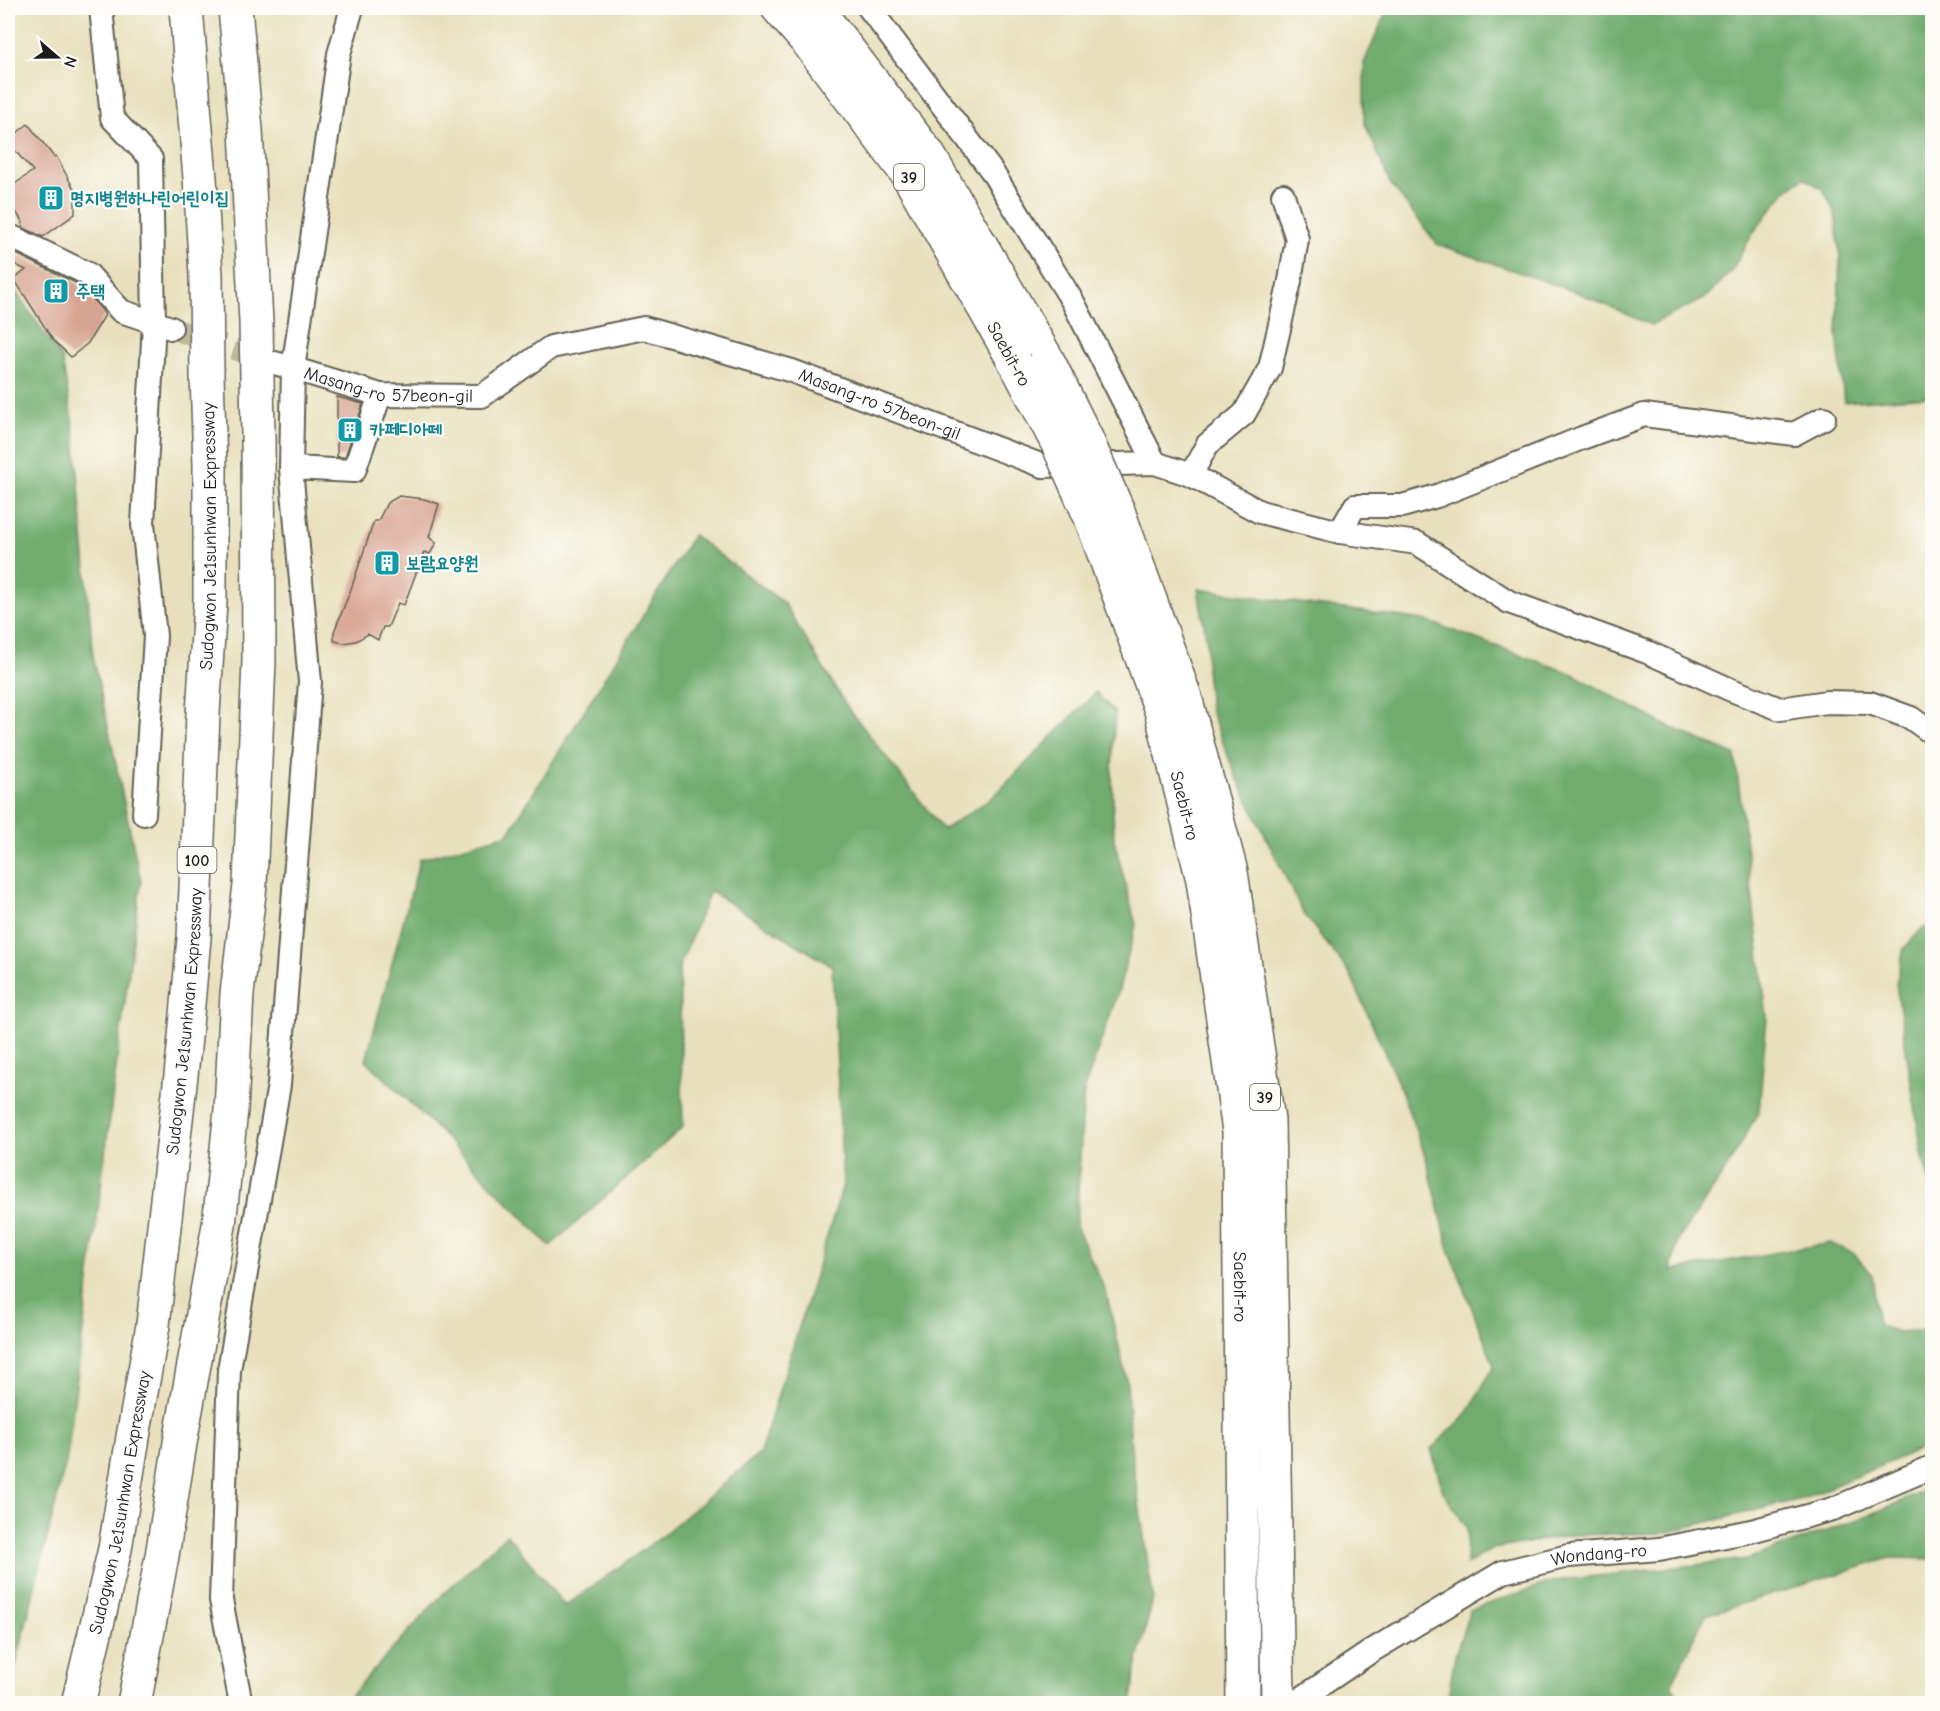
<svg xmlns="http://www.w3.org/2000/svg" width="1940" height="1711" font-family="'Comic Neue','Poor Story',sans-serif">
<rect width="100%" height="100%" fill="#fdfcf7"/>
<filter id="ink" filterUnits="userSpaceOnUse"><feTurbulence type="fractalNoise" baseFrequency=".0167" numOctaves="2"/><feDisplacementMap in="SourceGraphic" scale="12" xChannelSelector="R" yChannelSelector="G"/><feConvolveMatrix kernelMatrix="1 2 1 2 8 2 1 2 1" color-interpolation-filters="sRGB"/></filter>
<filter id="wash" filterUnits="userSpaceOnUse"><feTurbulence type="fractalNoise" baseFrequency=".008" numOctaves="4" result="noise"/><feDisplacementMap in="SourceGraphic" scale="24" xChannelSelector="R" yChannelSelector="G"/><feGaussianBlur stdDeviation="1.35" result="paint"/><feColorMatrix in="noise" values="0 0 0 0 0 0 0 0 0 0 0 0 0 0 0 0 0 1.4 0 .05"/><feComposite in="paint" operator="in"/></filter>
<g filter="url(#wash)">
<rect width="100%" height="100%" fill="#e8e0bc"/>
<path fill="#70ac6d" stroke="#466444" stroke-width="1.5" d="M1388,8H1932V396L1844,402L1837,333L1840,258L1835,213L1823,189L1804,178L1785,192L1753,233L1731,272L1704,299L1651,325L1581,294L1437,244L1390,183L1364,121V63Z
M8,277L13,288L62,359L75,437L93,656L141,882L119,1044L67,1457L8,1697Z
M693,535L784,603L845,704L943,830L992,798L1096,692L1115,713L1112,770L1114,840L1136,925L1118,993L1084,1089L1076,1226L1106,1292L1127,1382L1131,1449L1153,1598L1135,1674L1132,1703H344L438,1599L507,1534L565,1606L657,1540L760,1453L843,1185L832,966L710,891L679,967L683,1127L550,1246L441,1133L366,1060L420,859L508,834Z
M1198,589L1424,620L1573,674L1663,724L1735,755L1767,1017L1759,1111L1724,1173L1678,1240L1671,1271L1830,1243L1853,1253L1872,1274L1878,1325L1897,1332L1932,1330V1444L1805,1498L1664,1533L1574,1535L1492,1549L1466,1565L1467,1528L1443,1492L1431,1449L1467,1414L1494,1365L1449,1249L1427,1161L1401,1090L1349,972L1303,913L1235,774L1210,709L1206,669L1207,644Z
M1932,926V1193L1922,1153L1896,984L1904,948L1922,929Z
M1932,1488V1559L1890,1558L1706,1615L1671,1685L1684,1703H1447L1455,1655L1470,1610L1554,1581L1747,1559L1865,1517Z"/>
<g id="blocks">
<path fill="#d8a492" d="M28,124L54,157L56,156L75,191V214L43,237L24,228L22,224L23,223L8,199V189L33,171L8,143V140Z
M8,250L80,285L101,309L105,315L88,343L71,357L53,340L14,279L26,270L10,262L8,263Z
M337,397L363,404L345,457H337Z
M399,496L424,499L439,504L429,537L436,543L430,554L424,552L404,605L398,603L388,627H383L378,640L368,634L356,641L344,643L334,641V632L351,589L374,521H378L387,503Z"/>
</g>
</g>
<g filter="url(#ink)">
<use href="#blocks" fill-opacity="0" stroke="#636154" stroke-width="1.5"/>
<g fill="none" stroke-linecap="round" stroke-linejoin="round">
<path stroke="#bfb99c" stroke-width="22" stroke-dasharray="22 11" stroke-linecap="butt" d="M171,328L269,361"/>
<g stroke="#636154" stroke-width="26">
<g id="minor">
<path d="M101,8L112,118L151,159L154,322L143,524L155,636L144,814"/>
<path d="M869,8L991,170L1073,302L1155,463"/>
<path d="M8,235L88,274L121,311L171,328"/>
<path id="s1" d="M275,363L380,395L482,396L551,347L644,328L792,371L1043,466L1155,463L1191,475L1260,512L1340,532L1417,543L1509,602L1647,652L1729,689L1780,709L1827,702L1870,703L1911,718L1932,733"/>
<path d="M291,468L354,471L380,395"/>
<path d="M1191,475L1207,445L1244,414L1270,368L1290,281L1297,239L1283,195"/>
<path d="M1340,532L1355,506H1402L1437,496L1582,438L1644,415L1794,434L1824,418"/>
<path d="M241,1704L221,1600L229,1370L279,1085L310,682L291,468L293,369L339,54L352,8"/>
<path id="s2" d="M1293,1704L1373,1650L1503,1572L1568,1556L1659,1549L1751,1531L1833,1509L1932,1467"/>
</g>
</g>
<g stroke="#636154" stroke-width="36">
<g id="highway">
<path d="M778,8L811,46L908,175L1015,362"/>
<path d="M816,8L928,154L1047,359"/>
<path d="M1118,511L1185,697L1231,872L1268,1120L1278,1704"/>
<path id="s3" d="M1091,518L1161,710L1203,880L1239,1131L1243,1704"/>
<path id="s4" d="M78,1704L115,1549L133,1437L153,1325L184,1048L194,938L203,714L210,603V466L207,375L206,275L200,178L186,8"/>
<path d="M134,1704L162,1556L180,1443L219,1225L231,1110L237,994L250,885L259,661L258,433L256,322L246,130L235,8"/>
</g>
</g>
<use href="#minor" stroke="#fff" stroke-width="22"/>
<use href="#highway" stroke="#fff" stroke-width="33"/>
<g stroke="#636154" stroke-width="36" stroke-linecap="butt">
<path id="highway-bridge" d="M1047,359L1086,438L1118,511
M1015,362L1057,442L1091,518"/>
</g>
<use href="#highway-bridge" stroke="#fff" stroke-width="33"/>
</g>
</g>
<defs>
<g id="building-square" transform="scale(1.35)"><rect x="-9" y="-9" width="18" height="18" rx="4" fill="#0f9aa8" stroke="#fdfcf7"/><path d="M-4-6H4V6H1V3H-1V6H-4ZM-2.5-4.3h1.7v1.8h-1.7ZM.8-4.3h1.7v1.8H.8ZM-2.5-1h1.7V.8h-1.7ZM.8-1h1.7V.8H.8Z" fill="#fff"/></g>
</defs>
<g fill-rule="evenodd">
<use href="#building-square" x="51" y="198"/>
<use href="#building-square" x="56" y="291"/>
<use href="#building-square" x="350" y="430"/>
<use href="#building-square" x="387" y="563"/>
</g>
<g text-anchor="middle" stroke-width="4.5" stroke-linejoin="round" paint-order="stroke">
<g fill="#fdfcf7" stroke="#605f5e" stroke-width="1.5">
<rect x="894" y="164" width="30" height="26" rx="4.5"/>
<rect x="177.5" y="847" width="39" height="26" rx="4.5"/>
<rect x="1250" y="1084" width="30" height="26" rx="4.5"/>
</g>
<g font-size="16" font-weight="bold" fill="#1c1c1c">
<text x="909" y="183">39</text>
<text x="197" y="866">100</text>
<text x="1265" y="1103">39</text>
</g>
<g font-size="18" font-weight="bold" fill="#0d838f" stroke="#fdfcf7" text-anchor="start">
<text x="70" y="204">명지병원하나린어린이집</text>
<text x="76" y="297">주택</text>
<text x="370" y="436">카페디아떼</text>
<text x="406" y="569">보람요양원</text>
</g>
<g font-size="18" fill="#1c1c1c" stroke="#fdfcf7">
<text transform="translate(1009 354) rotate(61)" y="6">Saebit-ro</text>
<text dy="6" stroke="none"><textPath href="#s1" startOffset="117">Masang-ro 57beon-gil</textPath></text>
<text dy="6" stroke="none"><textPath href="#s1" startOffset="639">Masang-ro 57beon-gil</textPath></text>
<text dy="6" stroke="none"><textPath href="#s4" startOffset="1178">Sudogwon Je1sunhwan Expressway</textPath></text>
<text dy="6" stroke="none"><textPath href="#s3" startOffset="303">Saebit-ro</textPath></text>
<text dy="6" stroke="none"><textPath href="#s4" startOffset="692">Sudogwon Je1sunhwan Expressway</textPath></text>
<text dy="6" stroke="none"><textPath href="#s3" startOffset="789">Saebit-ro</textPath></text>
<text dy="6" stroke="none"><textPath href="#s4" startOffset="206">Sudogwon Je1sunhwan Expressway</textPath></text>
<text dy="6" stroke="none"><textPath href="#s2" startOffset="346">Wondang-ro</textPath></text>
</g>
</g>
<rect width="1940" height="1711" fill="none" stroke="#fdfcf7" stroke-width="30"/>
<g transform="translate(57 57) rotate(110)" stroke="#fdfcf7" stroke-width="4.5" paint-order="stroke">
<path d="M0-4.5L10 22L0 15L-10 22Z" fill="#1c1c1c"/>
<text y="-9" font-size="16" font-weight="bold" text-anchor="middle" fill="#1c1c1c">N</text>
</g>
</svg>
